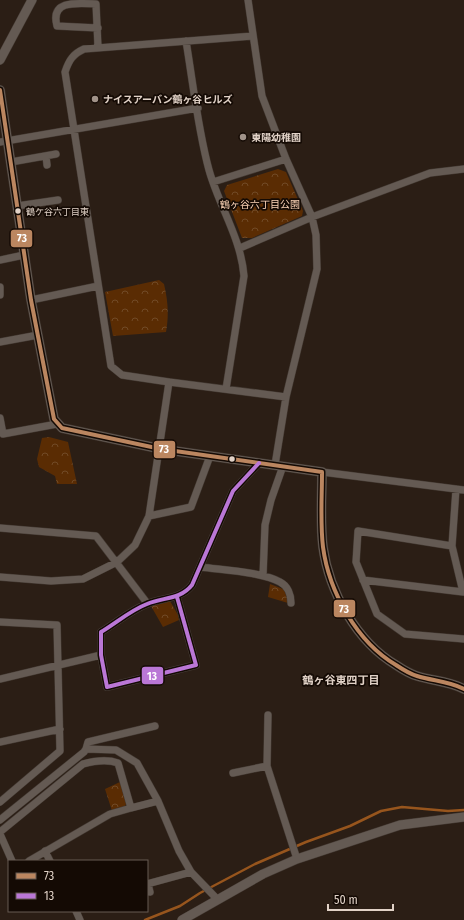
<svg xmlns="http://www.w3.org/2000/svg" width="464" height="920" font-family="'Fira Sans Condensed','Noto Sans JP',sans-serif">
<defs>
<pattern id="park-crowns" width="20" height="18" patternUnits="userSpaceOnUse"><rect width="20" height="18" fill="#5a2c03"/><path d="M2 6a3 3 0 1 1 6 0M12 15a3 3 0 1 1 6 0" fill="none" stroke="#714a26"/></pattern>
</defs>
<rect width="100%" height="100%" fill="#2b1e15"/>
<path fill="url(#park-crowns)" d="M278,169L286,172L303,211L302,216L252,238H242L224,191L227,185Z
M159,280L164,284C168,301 169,315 166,332L113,336L105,292Z
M49,437L68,442L77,484H57L55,476L39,467L37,459L42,438Z
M270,584L283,589L288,594V603L268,597Z
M170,601L178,615L179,620L163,627L151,606Z
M120,782L127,802L124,808L112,811L105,789Z"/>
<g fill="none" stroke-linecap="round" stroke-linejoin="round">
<path stroke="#97551d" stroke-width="2.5" d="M145,920L180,906L200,893L255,864L306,842L350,826L381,811L402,807L448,811L464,810"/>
<g stroke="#443a33" stroke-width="8">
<path id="minor" d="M248,0L262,96L286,159L312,217L430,173L464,169
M98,28L57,26C50,0 76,3 96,4L98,47
M186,41C193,83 198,130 209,170C219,206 241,238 244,276L226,389
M0,142L198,108
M46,156L47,165
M11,162L56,154
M213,182L286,159
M17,206L58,200
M240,248L312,217L316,235L317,269L286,397L275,465
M0,260L24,255
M0,287V295
M31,300L98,286
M0,342L38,335
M169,382L286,397
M0,418L3,434L57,424
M322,472L464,490
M149,516L191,507L210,456
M0,528L96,536L147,603
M452,546L358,531L356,562L377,614L405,634L464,639
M201,567C222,570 263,572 280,582C288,586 291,595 291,603
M263,576L265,525L271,500L283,466
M0,577L51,581L83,579L117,562L135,545L149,516L169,382L122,375L111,366L65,72C69,60 73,54 84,49L253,36
M363,580L463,592L452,546L456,489
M177,597L196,665L107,687L101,655V632C116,623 131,610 147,604C163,597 180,600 192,585L233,491L259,463
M0,622L57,625L60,751L0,802
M0,679L101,655
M268,715L267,766L297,859
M0,742L60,729
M86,749L116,750L137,763L158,801L179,851L191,872L218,900
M233,773L267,766
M131,808L158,801
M0,820L84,752L86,749L88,742L155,726
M0,832L83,764C94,761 107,759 118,763L131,808L110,814L29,861
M0,834L12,861
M45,851L50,861
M147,884L191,872
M148,884L150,892
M76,911L80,920"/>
</g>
<g stroke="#443a33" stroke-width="10">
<path id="tertiary" d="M0,60L32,0
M0,90L31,300L54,419L62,428L161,449L322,472C322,497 320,522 323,547C329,592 357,642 396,665C402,669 410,674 417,676C433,681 449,681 464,689
M182,920L263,874L297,859L400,825L464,817"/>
</g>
<use href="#minor" stroke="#645a53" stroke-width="7"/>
<use href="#tertiary" stroke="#645a53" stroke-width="9"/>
<g stroke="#140a04" stroke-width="7">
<path id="bus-1" d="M0,90L31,300L54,419L62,428L161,449L322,472C322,497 320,522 323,547C329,592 357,642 396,665C402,669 410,674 417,676C433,681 449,681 464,689"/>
</g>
<g stroke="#140a04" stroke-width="7">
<path id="bus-2" d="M177,597L196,665L107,687L101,655V632C116,623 131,610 147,604C163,597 180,600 192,585L233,491L259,463"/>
</g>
<use href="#bus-1" stroke="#bb8660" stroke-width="4"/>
<use href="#bus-2" stroke="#ba77d6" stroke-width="4"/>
</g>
<g fill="#a19389" stroke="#140a04" stroke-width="1.5">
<circle cx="95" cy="99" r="4"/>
<circle cx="243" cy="137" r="4"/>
</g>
<g fill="#e1d2c7" stroke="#140a04" stroke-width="1.5">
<circle cx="18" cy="211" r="3.5"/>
<circle cx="232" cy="459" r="3.5"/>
</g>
<g text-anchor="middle" stroke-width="3.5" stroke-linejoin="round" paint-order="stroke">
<g font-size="9" fill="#e1d2c7" stroke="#140a04" text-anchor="start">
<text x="26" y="215">鶴ケ谷六丁目東</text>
</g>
<g font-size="10" font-weight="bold" fill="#e1d2c7" stroke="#140a04" text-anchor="start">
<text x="103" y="103">ナイスアーバン鶴ヶ谷ヒルズ</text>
<text x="251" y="141">東陽幼稚園</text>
</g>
<g font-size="10" fill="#fdd4b8" stroke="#140a04">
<text x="260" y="208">鶴ヶ谷六丁目公園</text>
</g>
<g font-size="11" font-weight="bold" fill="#e1d2c7" stroke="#140a04">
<text x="341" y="684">鶴ヶ谷東四丁目</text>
</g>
</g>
<g stroke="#140a04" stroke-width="1.5">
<rect x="10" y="229" width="23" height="19" rx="4" fill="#bb8660"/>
<rect x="153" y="440" width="23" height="19" rx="4" fill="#bb8660"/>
<rect x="333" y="599" width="23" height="19" rx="4" fill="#bb8660"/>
<rect x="141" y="666" width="23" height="19" rx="4" fill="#ba77d6"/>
</g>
<g font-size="11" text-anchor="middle" font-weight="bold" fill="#fff">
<text x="22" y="242">73</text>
<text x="164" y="453">73</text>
<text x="344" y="613">73</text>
<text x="152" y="680">13</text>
</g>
<rect x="8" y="860" width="140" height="52" fill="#140a04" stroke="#665a52"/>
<rect x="16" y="873" width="20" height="6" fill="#bb8660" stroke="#665a52"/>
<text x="44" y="880" font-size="12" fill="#e1d2c7">73</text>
<rect x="16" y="893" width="20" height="6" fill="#ba77d6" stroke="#665a52"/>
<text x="44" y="900" font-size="12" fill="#e1d2c7">13</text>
<path d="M328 904v6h65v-6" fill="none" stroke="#e1d2c7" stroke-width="2"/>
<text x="334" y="904" font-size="12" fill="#e1d2c7" stroke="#140a04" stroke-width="3" paint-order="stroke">50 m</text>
</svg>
